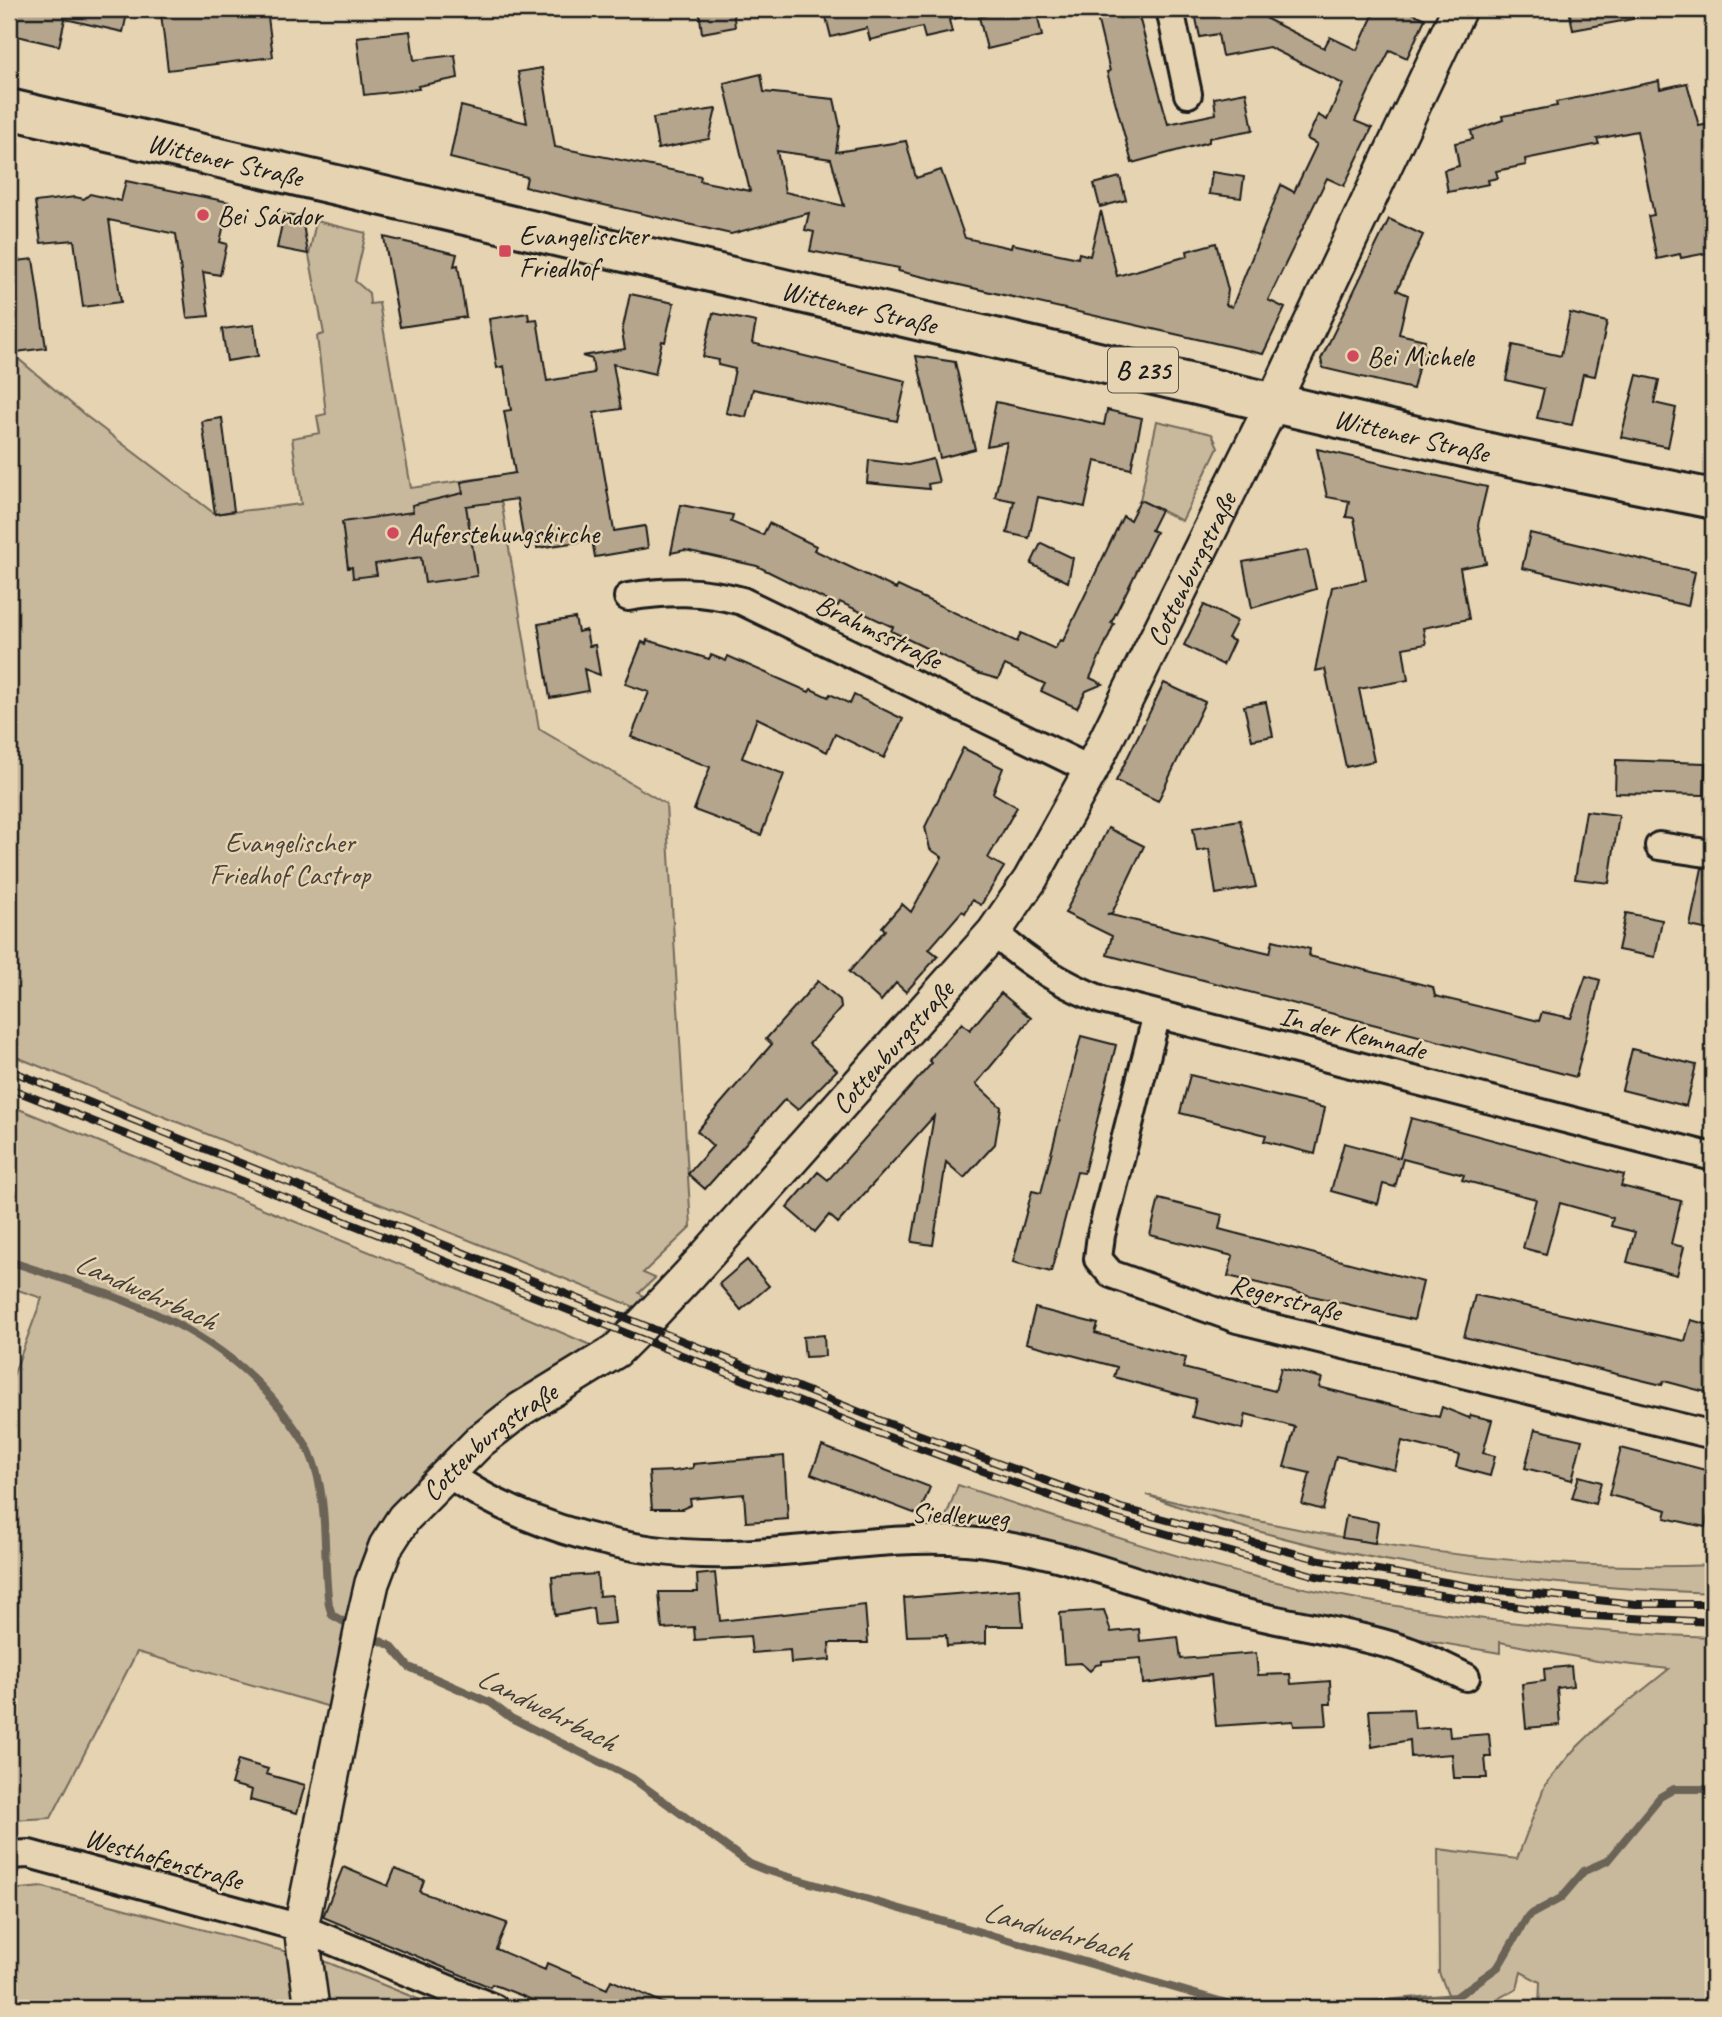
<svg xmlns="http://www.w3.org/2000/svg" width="1722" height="2017" font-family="Caveat,sans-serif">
<rect width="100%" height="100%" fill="#e5d3b1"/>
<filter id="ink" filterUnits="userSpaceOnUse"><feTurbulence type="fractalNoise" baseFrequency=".0143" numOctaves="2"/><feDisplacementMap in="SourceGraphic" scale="14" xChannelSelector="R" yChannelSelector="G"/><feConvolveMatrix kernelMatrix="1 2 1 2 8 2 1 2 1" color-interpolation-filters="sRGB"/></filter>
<g filter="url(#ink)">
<path fill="#c8b89c" stroke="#726a5c" stroke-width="2" d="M316,221L366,233L355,281L369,293L370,304L379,303L411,488L497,476L539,729L666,804L691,1227L643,1273L655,1278L639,1293L646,1298L637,1308L9,1054V351L86,416L215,514L301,504L292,438L320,433L317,416L326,414L317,336L324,334L309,255Z
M1157,421L1212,434L1218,447L1182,521L1140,500Z
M9,1105L453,1286L595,1347L448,1450L330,1707L137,1652L51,1818L9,1820V1387L42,1298L9,1287Z
M958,1485C1055,1517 1152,1551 1252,1576C1403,1613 1557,1632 1713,1637V2008H1539L1540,1982L1521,1972L1517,1988L1481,2008H1454L1439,1973L1438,1849L1517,1859L1545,1785L1572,1752L1603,1722L1669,1669L1597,1661L1500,1642V1653C1393,1636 1289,1613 1184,1584C1103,1561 1027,1530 942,1527Z
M1147,1495C1333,1542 1521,1573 1713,1565V1593C1522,1585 1327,1564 1147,1495Z
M43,1887L329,1963L440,2008H9V1890Z"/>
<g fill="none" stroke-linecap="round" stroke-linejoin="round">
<path stroke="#6a6356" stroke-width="8" d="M9,1261C110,1295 211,1320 280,1408C290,1422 303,1437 310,1453C330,1499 322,1556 329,1605L332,1615L353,1627
M368,1635L391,1646L409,1667L491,1703L511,1718L632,1778L750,1864L765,1870L1244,2008
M1325,2008L1456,1997L1498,1967L1528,1916L1561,1898L1584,1871L1607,1861L1660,1797L1674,1789H1713"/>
</g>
<path fill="#b4a58c" stroke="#1c1c1c" stroke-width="2" fill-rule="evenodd" d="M9,9H128L123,32L65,19L59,46L9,34Z
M215,9H267L273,57L168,70L161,14Z
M699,9H733L735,27L702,33Z
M824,9H965L966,16L949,20L952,32L925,38L922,27L870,40L867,28L831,37Z
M1013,9H1036L1042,36L987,49L979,17Z
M1095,9H1118L1120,18L1138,13L1168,124L1216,114L1214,98L1246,92L1253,130L1209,138V142L1132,163L1107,72L1110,71Z
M1194,9H1272L1267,19L1324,48L1330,37L1357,50L1376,9H1404L1425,19L1407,58L1390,50L1369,91L1355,121L1372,128L1344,186L1327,178L1268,300L1285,308L1263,354L898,271L899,268L810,251L814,232L805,230L809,213L731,234L525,187L527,177L450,158L461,106L527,123L518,72L542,68L555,147L701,176L700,181L750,191L724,83L761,74L764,92L834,99L840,126L836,152L906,141L916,178L941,170L965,238L1011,248L1012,244L1078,258L1079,253L1090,256L1101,211L1117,276L1188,256L1187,251L1216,243L1228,290L1226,305L1232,307L1281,185L1294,192L1317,144L1307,139L1318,115L1327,120L1343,84L1269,47L1222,56L1218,34L1200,37ZM777,151L831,159L844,206L785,192Z
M1569,9H1632L1633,19L1573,30Z
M410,31L414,60L455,55L458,78L418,86L419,89L364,95L357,37Z
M1659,81L1660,89L1687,83L1699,126L1709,124L1713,144V252L1681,258L1680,254L1657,259L1648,216L1654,215L1637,131L1597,139L1599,144L1525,159L1526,165L1496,171L1498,178L1488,180L1489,184L1448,192L1444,170L1459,166L1455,143L1473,139L1471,131L1503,120L1502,116L1557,106L1556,102Z
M716,109L709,139L658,149L653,118Z
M1212,172L1244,177L1241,198L1209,194Z
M1120,177L1126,200L1100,207L1094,184Z
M126,181L229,202L220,242L227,244L220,275L203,272L209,316L187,318L176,234L109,220L121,302L83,307L74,240L41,243L35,202L75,197L84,199L90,194L121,201Z
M284,214L302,218L308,254L277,248Z
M1389,219L1423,235L1397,290L1408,295L1399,334L1425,340L1413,389L1323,368L1321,359Z
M384,237L457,254L454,266L458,265L466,317L400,327Z
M33,259L46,348L9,353V262Z
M630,294L674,303L665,342L662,341L655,374L613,364L621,409L594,413L614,531L645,526L648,548L595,557L592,540L537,548L535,534L523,536L517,499L466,506L477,576L425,583L421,557L375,564L377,575L353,578L352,567L348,568L342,522L413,512L412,505L463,493L461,482L515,473L504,411L511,410L504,366L497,368L489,319L528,313L529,320L537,319L547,381L594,373L592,359L582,356L625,349L622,332Z
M713,313L756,322L752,343L906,381L897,421L753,389L746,417L726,413L735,369L718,365L719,360L703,357Z
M1570,313L1607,322L1595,376L1583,374L1572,425L1537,418L1544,389L1506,380L1513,345L1561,356Z
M254,325L258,356L227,361L222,329Z
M916,356L955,362L975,449L940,458Z
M1637,375L1659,380L1654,403L1676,408L1668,447L1621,437Z
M996,402L1104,425L1107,410L1142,418L1131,469L1095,461L1085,507L1038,497L1029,538L1007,533L1014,501L995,497L1007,442L987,446Z
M222,418L234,511L215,514L202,421Z
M1317,449L1487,487L1478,525L1486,563L1460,568L1469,619L1423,628L1426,644L1403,648L1408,680L1359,689L1374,761L1346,767L1325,669L1315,671L1332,587L1366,580L1354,518L1346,517L1349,501L1327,497Z
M933,459L939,482L928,484L929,489L867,483L869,460L908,465Z
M1140,500L1161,510L1151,530L1156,532L1111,623L1114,624L1090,678L1103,684L1086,691L1077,708L1041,691L1045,684L1005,665L998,679L977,673L891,631L893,627L840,602L838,606L757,566L685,550L671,553L681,505L733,515L731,522L763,535L769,523L816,546L814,550L896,589L898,586L1017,642L1021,633L1055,649L1060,640L1063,641L1123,516L1130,520Z
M1530,533L1695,572L1688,606L1522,568Z
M1041,543L1073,558L1068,582L1031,564Z
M1307,550L1316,589L1252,608L1243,562Z
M1204,605L1237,621L1228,638L1234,641L1223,665L1184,645Z
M575,618L578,632L586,630L589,646L595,645L600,675L584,669L588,691L550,698L538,624Z
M647,640L709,659L711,655L726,661L728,656L809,692L811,689L828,697L830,694L850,704L854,695L903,719L884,758L835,734L827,752L757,718L742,758L784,774L761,835L694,810L710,767L631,737L649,692L625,684L642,642L646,644Z
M1164,683L1205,702L1158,801L1116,781Z
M1266,702L1273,736L1252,740L1244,706Z
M963,748L1003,768L993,793L1017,807L988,858L1004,867L981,905L972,900L965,913L962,911L929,949L938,956L906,992L896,983L881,1001L849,972L885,930L882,927L902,904L911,912L942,857L930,849L925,827Z
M1616,760L1705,763L1704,795L1615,793Z
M1586,811L1619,815L1609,883L1575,879Z
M1240,820L1256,887L1216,894L1209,849L1197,851L1193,828Z
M1108,828L1144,846L1112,913L1107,914L1270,953L1273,940L1310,949L1309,956L1433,987L1435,996L1539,1021L1542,1012L1571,1018L1586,976L1600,980L1576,1077L1107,955L1112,936L1065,913Z
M1702,868L1713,869V931L1690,926Z
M1626,913L1662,920L1655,957L1618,950Z
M818,981L840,1000L841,1008L809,1044L837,1070L798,1110L785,1099L705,1189L688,1174L713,1146L697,1131L772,1044L766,1039Z
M1001,993L1031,1018L976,1084L1001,1107L995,1144L964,1178L946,1162L933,1245L912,1242L934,1116L838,1223L829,1215L815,1232L787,1208L818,1172L828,1180L932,1063L929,1060L962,1023L970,1030Z
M1081,1036L1116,1045L1084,1173L1077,1172L1051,1272L1013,1262L1032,1191L1041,1193Z
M1632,1049L1696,1065L1686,1106L1622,1090Z
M1190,1075L1325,1108L1315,1154L1264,1141L1266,1135L1180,1113Z
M1411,1118L1624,1175L1621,1186L1681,1201L1671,1244L1684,1247L1677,1275L1627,1262L1635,1232L1611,1226L1613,1218L1560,1203L1546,1254L1523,1248L1536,1199L1462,1180L1464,1175L1403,1159L1395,1187L1383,1184L1378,1204L1331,1191L1344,1143L1400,1158Z
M1159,1199L1222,1215L1219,1229L1423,1282L1414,1320L1228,1276L1233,1256L1150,1235Z
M747,1260L769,1286L741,1310L719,1284Z
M1475,1295L1685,1341L1691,1320L1713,1326V1394L1664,1381L1662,1385L1464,1337Z
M1035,1308L1098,1324L1095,1333L1186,1358L1183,1368L1275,1391L1281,1368L1322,1378L1319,1387L1439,1417L1442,1407L1469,1418L1470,1415L1492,1420L1483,1453L1495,1456L1490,1476L1456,1467L1459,1455L1402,1441L1395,1470L1336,1456L1323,1510L1302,1504L1310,1473L1284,1467L1295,1427L1246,1414L1243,1429L1192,1417L1196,1399L1114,1377L1117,1367L1026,1343Z
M824,1335L825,1356L805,1357L803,1337Z
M1535,1429L1582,1440L1572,1480L1525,1468Z
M822,1446L930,1487L919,1515L811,1474Z
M1621,1448L1713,1472V1493L1705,1527L1665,1518L1667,1510L1609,1495Z
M784,1456L788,1519L746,1522L744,1494L690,1499L691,1505L682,1509H652L649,1472L675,1471L693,1468V1464Z
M1579,1476L1601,1482L1595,1504L1572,1498Z
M1346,1516L1378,1522L1375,1543L1342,1538Z
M715,1573L720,1621L865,1605L868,1643H829L830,1660L791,1663L790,1650L752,1653L750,1636L695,1640L694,1627L662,1629L659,1592H698L697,1575Z
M597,1574L599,1596L612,1595L615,1623L595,1625L593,1608L555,1615L552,1577Z
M1020,1589L1023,1626H986V1643L947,1646L946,1635L907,1636L904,1598Z
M1104,1610L1111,1632L1139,1629L1140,1641L1178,1637L1181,1659L1256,1653L1258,1675L1290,1674L1291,1684L1330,1681L1331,1704H1325L1327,1725L1294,1726L1293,1721L1216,1726L1211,1675L1143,1684L1141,1658L1102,1661V1664L1096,1665L1090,1671L1081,1663L1064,1664L1060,1613Z
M1571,1666L1573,1686L1557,1688L1560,1725L1526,1728L1522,1684L1545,1681L1544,1669Z
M1413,1709L1415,1729L1449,1726L1450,1737L1489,1734L1491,1757H1485L1487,1778H1454L1452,1754L1411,1757L1410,1740L1372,1747L1369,1710Z
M238,1760L268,1769L266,1774L305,1785L297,1813L250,1800L252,1790L231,1784Z
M343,1867L388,1886L395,1869L424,1880L420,1892L507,1923L496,1949L545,1970L547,1963L607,1989L611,1980L675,2008H530L533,2000L492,1984L490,1987L323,1917Z"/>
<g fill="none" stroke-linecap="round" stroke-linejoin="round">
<g stroke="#1c1c1c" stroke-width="32">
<path id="minor" d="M1170,9L1188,94
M628,597C668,590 702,590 742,601L1091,770
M1659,846L1713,854
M994,932C1026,962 1061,984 1102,1000L1713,1157
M1157,1014L1101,1235L1098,1259L1111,1274L1237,1319L1713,1435
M447,1473C526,1529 636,1557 733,1554C810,1552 889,1535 966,1541C1054,1547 1138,1585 1222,1607C1282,1624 1345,1630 1403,1649C1425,1656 1446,1668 1466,1677
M9,1855L29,1854L301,1928L494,2008"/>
</g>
<g stroke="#1c1c1c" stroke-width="38">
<g id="tertiary">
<path id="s1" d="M312,2008L301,1928L363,1622L372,1583L386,1546L404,1518L480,1441L521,1409L616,1351L643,1324L690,1274L994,932L1030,880L1091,770L1274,401L1459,9"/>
</g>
</g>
<g stroke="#1c1c1c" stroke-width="44">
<g id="primary">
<path id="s2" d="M9,109L1498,455L1713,499"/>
</g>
</g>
<use href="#minor" stroke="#e5d3b1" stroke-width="26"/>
<use href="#tertiary" stroke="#e5d3b1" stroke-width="33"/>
<use href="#primary" stroke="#e5d3b1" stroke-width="38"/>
<g stroke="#1c1c1c" stroke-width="8">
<path id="rail" d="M9,1070L882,1421L1121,1508L1321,1560L1479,1588L1636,1604H1713
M9,1088L878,1433L1114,1519L1316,1576L1572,1615L1713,1622"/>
</g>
<use href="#rail" stroke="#e5d3b1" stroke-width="5" stroke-dasharray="16" stroke-linecap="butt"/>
</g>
</g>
<g fill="#d1495b" stroke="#e5d3b1" stroke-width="2.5">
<circle cx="203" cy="215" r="7"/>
<rect x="498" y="244" width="14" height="14" rx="3.5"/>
<circle cx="1353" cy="356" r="7"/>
<circle cx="393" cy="533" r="7"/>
</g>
<g text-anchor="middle" stroke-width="5" stroke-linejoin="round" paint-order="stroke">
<rect fill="#e5d3b1" stroke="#585349" stroke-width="2" x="1108" y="347.5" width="70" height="45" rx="5"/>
<g font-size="26" font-weight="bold" fill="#1c1c1c">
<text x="1143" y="379">B 235</text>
</g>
<g font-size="28" fill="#1c1c1c" stroke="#e5d3b1">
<text dy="10" stroke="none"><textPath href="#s2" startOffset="222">Wittener Straße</textPath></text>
<text dy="10" stroke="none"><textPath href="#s2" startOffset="873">Wittener Straße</textPath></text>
<text dy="10" stroke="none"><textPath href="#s2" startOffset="1440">Wittener Straße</textPath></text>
<text dy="10" stroke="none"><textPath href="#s1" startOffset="1755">Cottenburgstraße</textPath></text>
<text transform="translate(879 631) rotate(26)" y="10">Brahmsstraße</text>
<text transform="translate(1353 1032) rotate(14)" y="10">In der Kemnade</text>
<text dy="10" stroke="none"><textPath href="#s1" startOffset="1188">Cottenburgstraße</textPath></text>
<text transform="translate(1286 1297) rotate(15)" y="10">Regerstraße</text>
<text dy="10" stroke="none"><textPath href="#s1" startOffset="621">Cottenburgstraße</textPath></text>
<text transform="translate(960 1514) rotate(3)" y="10">Siedlerweg</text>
<text transform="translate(164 1858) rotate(16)" y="10">Westhofenstraße</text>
</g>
<g font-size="28" fill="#1c1c1c" stroke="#e5d3b1" text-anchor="start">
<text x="217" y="225">Bei Sándor</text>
<text x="519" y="245">Evangelischer<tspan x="519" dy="32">Friedhof</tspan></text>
<text x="1367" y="366">Bei Michele</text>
<text x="407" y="543">Auferstehungskirche</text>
</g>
<g font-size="28" fill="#47433c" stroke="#e5d3b1">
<text x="290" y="852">Evangelischer<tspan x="290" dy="32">Friedhof Castrop</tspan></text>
</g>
<g font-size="30" font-style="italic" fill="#433f39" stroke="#e5d3b1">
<text transform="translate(146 1291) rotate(24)" y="10">Landwehrbach</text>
<text transform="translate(547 1709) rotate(27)" y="10">Landwehrbach</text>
<text transform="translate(1057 1931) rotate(16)" y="10">Landwehrbach</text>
</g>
</g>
<rect width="1722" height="2017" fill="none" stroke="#e5d3b1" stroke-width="35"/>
<rect x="18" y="18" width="1687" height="1982" fill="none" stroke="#1c1c1c" stroke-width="2.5" filter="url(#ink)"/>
</svg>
